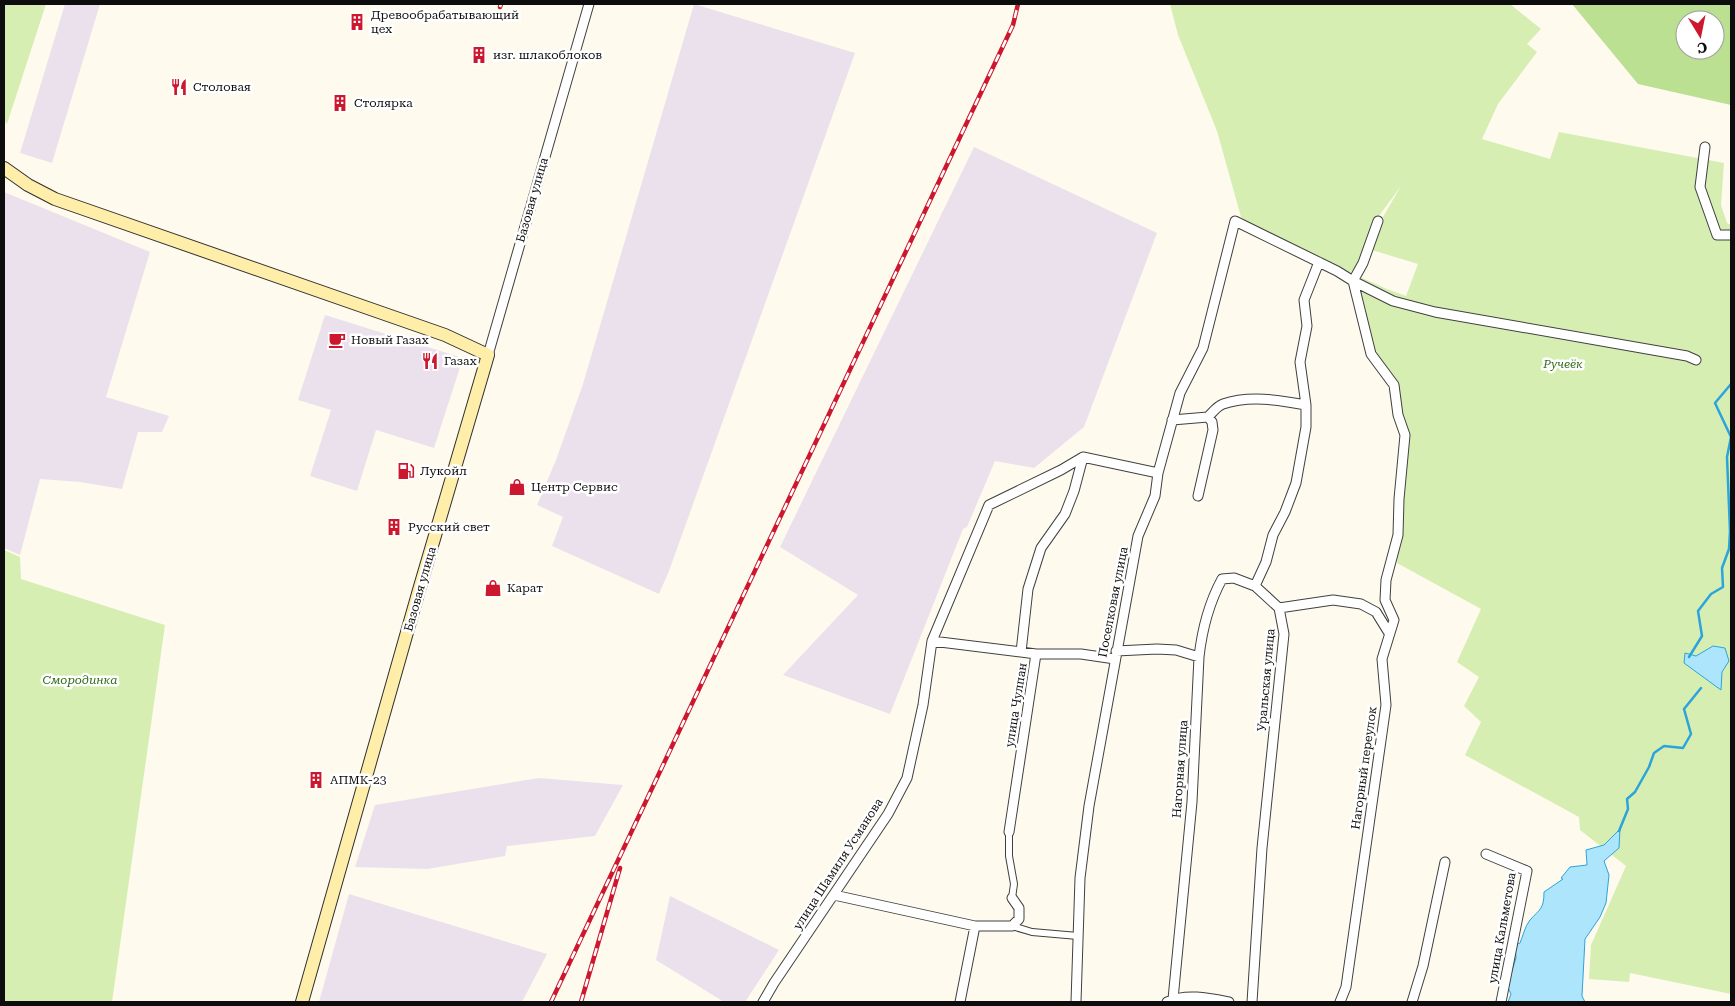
<svg xmlns="http://www.w3.org/2000/svg" width="1735" height="1006" font-family="'Roboto Serif',serif">
<rect width="100%" height="100%" fill="#fffaee"/>
<path fill="#ebe1ed" d="M65,4H100L52,163L20,153Z
M694,4L855,53L669,571L659,594L552,546L563,517L537,505L556,460L583,384Z
M974,147L1157,233L1084,427L1034,468L995,461L967,527L963,529L890,714L783,675L858,595L780,547Z
M4,192L150,252L106,397L169,416L162,432H138L122,489L80,482L40,479L20,555L4,548Z
M325,315L463,358L434,448L376,430L357,491L310,476L331,410L298,400Z
M539,778L623,785L595,836L507,846L505,856L427,869L355,867L375,805Z
M349,894L547,954L522,1002H319Z
M670,896L779,950L745,1002H724L656,960Z"/>
<path fill="#d7eeb3" d="M4,4H46L7,124L4,120Z
M1170,4H1510L1541,29L1527,44L1537,52L1498,104L1482,139L1550,159L1559,132L1724,163L1721,205L1727,223L1731,225V994L1630,973L1629,982L1589,979L1591,945L1626,866L1580,830L1579,817L1465,755L1481,722L1464,706L1479,677L1457,662L1481,609L1397,563L1406,434L1395,384L1372,352L1357,286L1360,277L1387,289L1406,296L1418,264L1372,250L1380,222L1401,186L1376,220L1361,261L1349,274L1252,225L1241,217L1217,131L1178,35Z
M4,550L20,557L21,579L165,625L112,1002H4Z"/>
<path fill="#bbe091" fill-rule="evenodd" d="M1572,4H1731V105L1638,84ZM1685,20H1715V50H1685Z"/>
<path fill="#ace5fc" stroke="#2ca4db" d="M1713,646L1725,648L1729,661L1722,672L1721,690L1684,663L1685,653L1696,656Z
M1620,829L1619,848L1604,861L1609,875L1606,903L1600,917L1585,939L1582,996L1585,1002H1508L1511,994L1507,986L1516,958L1515,945L1520,943C1523,936 1525,926 1530,920C1540,909 1544,909 1544,892L1563,879L1561,878L1570,867L1587,865L1586,850L1604,845Z"/>
<g fill="none" stroke-linecap="round" stroke-linejoin="round">
<path stroke="#2ca4db" stroke-width="2.5" d="M1689,657L1702,636L1698,611L1711,594L1723,587L1722,568L1729,549L1730,531L1727,457L1731,437L1715,403L1731,384
M1619,831L1628,809L1627,799L1635,792L1649,767L1654,753L1664,746L1683,748L1691,734L1684,709L1701,688"/>
<g stroke="#404040" stroke-width="8">
<path id="pedestrian" d="M1009,832V856L1014,884L1012,898
M1012,926L1032,932L1078,936"/>
</g>
<g stroke="#404040" stroke-width="11">
<path id="minor" d="M1705,147L1700,187L1717,235H1731
M488,355L589,4
M1172,420L1208,417C1212,413 1217,406 1223,404C1249,395 1279,400 1306,405
M1198,496L1213,430L1212,422L1208,417
M1279,608L1333,600L1361,604L1376,612L1389,633
M932,641L1021,652
M1116,651L1157,649L1176,650L1199,657
M1036,654H1081L1115,659
M1009,832L1036,654L1021,652L1028,589L1041,548L1065,514L1074,491L1083,457
M1486,854L1527,871L1501,1002
M834,895L975,926H1012L1019,919V908L1012,898
M1173,999L1192,802L1199,657C1202,630 1209,603 1222,579L1234,578L1255,586
M763,1002L774,983L888,814L907,778L923,705L932,641L989,505L1061,470L1083,457L1158,473
M960,1002L975,926
M1076,1002L1080,878L1089,806L1138,536L1155,496L1158,473L1180,393L1203,348L1235,221L1337,271L1353,281L1393,301L1435,312L1687,356L1696,360
M1167,1002C1186,993 1209,998 1229,1002
M1252,1002L1262,848L1284,634L1279,608L1255,586L1266,562L1273,535L1285,512L1296,483L1306,427V405L1300,362L1307,326L1304,300L1319,262
M1340,1002L1346,987L1386,705L1382,659L1394,620L1385,600L1386,580L1398,535L1399,499L1405,435L1398,415L1394,385L1371,354L1353,281L1363,263L1378,221
M1412,1002L1423,966L1445,862"/>
</g>
<g stroke="#2f2f2f" stroke-width="14">
<path id="secondary" d="M4,168L28,185L55,199L445,335L488,355L419,590L302,1002"/>
</g>
<use href="#pedestrian" stroke="#fff" stroke-width="6"/>
<use href="#minor" stroke="#fff" stroke-width="9"/>
<use href="#secondary" stroke="#ffeea9" stroke-width="12"/>
<g stroke="#cc172f" stroke-width="4.5">
<path id="rail" d="M500,7L501,4
M551,1002L1013,25L1018,4
M581,1002L620,868"/>
</g>
<use href="#rail" stroke="#fff" stroke-width="2.5" stroke-dasharray="8" stroke-linecap="butt"/>
</g>
<defs>
<g id="building-bare" transform="scale(1.35)"><path d="M-4-6H4V6H1V3H-1V6H-4ZM-2.5-4.3h1.7v1.8h-1.7ZM.8-4.3h1.7v1.8H.8ZM-2.5-1h1.7V.8h-1.7ZM.8-1h1.7V.8H.8Z" fill="#cc172f" stroke="#fff" stroke-width="2.5" paint-order="stroke"/></g>
<g id="restaurant-bare" transform="scale(1.35)"><path d="M-5-6h1v4h1v-4h1v4h1v-4h1v5L-1.5 .5V6h-2V.5L-5-1ZM5-6V6H3V1.5H1.5Q1.5-4 5-6Z" fill="#cc172f" stroke="#fff" stroke-width="2.5" paint-order="stroke"/></g>
<g id="cafe-bare" transform="scale(1.35)"><path d="M-5.5-4.5H6V0H3Q3 3.5 0 3.5H-2.5Q-5.5 3.5-5.5 0ZM3-3.2v2h1.7v-2ZM-6 4.5H4V6H-6Z" fill="#cc172f" stroke="#fff" stroke-width="2.5" paint-order="stroke"/></g>
<g id="fuel-bare" transform="scale(1.35)"><path d="M-5.5-6h7V0h2V4h1.3V-2.5L3-4.5l.8-.8L6-3V5H2.5V1h-1V6h-7ZM-4.2-4.7v3.2H.2V-4.7Z" fill="#cc172f" stroke="#fff" stroke-width="2.5" paint-order="stroke"/></g>
<g id="shop-bare" transform="scale(1.35)"><path d="M-5-2.5h2.3a2.7 3.5 0 0 1 5.4 0H5L5.5 6h-11ZM-1.5-2.5h3a1.5 2.3 0 0 0-3 0Z" fill="#cc172f" stroke="#fff" stroke-width="2.5" paint-order="stroke"/></g>
</defs>
<g fill-rule="evenodd">
<use href="#building-bare" x="357" y="22"/>
<use href="#building-bare" x="479" y="55"/>
<use href="#restaurant-bare" x="179" y="87"/>
<use href="#building-bare" x="340" y="103"/>
<use href="#cafe-bare" x="337" y="340"/>
<use href="#restaurant-bare" x="430" y="361"/>
<use href="#fuel-bare" x="406" y="471"/>
<use href="#shop-bare" x="517" y="487"/>
<use href="#building-bare" x="394" y="527"/>
<use href="#shop-bare" x="493" y="588"/>
<use href="#building-bare" x="316" y="780"/>
</g>
<g text-anchor="middle" stroke-width="5" stroke-linejoin="round" paint-order="stroke">
<g font-size="12" fill="#0d0d0d" stroke="#fff" text-anchor="start">
<text x="371" y="19">Древообрабатывающий<tspan x="371" dy="14">цех</tspan></text>
<text x="493" y="59">изг. шлакоблоков</text>
<text x="193" y="91">Столовая</text>
<text x="354" y="107">Столярка</text>
<text x="351" y="344">Новый Газах</text>
<text x="444" y="365">Газах</text>
<text x="420" y="475">Лукойл</text>
<text x="531" y="491">Центр Сервис</text>
<text x="408" y="531">Русский свет</text>
<text x="507" y="592">Карат</text>
<text x="330" y="784">АПМК-23</text>
</g>
<g font-size="12" fill="#0d0d0d" stroke="#fff">
<text transform="translate(532 200) rotate(-74)" y="4">Базовая улица</text>
<text transform="translate(420 589) rotate(-74)" y="4">Базовая улица</text>
<text transform="translate(1113 602) rotate(-79)" y="4">Поселковая улица</text>
<text transform="translate(1266 680) rotate(-85)" y="4">Уральская улица</text>
<text transform="translate(1016 705) rotate(-81)" y="4">улица Чулпан</text>
<text transform="translate(1364 768) rotate(-82)" y="4">Нагорный переулок</text>
<text transform="translate(1180 769) rotate(-86)" y="4">Нагорная улица</text>
<text transform="translate(838 864) rotate(-57)" y="4">улица Шамиля Усманова</text>
<text transform="translate(1502 928) rotate(-80)" y="4">улица Кальметова</text>
</g>
<g font-size="12" font-style="italic" fill="#306c17" stroke="#fff">
<text x="1563" y="368">Ручеёк</text>
<text x="80" y="684">Смородинка</text>
</g>
</g>
<rect width="1735" height="1006" fill="none" stroke="#0d0d0d" stroke-width="10"/>
<g transform="translate(1700 35) rotate(170)"><circle r="24" fill="#ffffff" stroke="#9e9e9e"/>
<path d="M0-4L9 19L0 12L-9 19Z" fill="#cc172f"/>
<text y="-8" font-size="14" font-weight="bold" text-anchor="middle" fill="#0d0d0d">С</text>
</g>
</svg>
